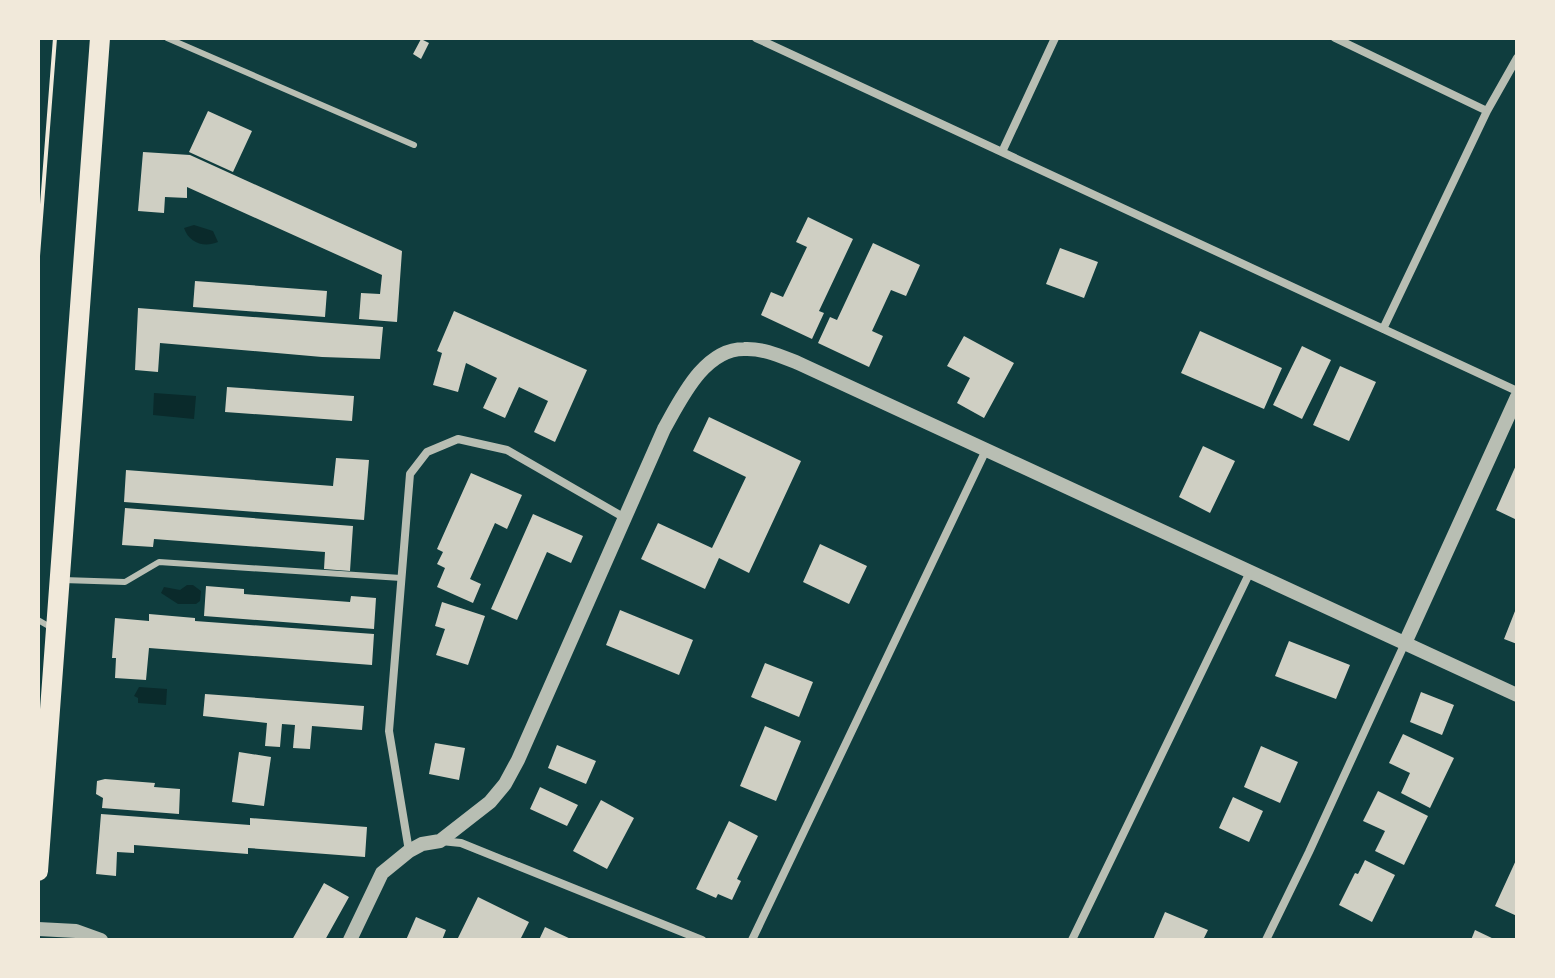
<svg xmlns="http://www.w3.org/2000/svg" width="1555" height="978" font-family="Montserrat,sans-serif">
<rect width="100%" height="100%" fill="#0f3d3e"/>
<path fill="#0a2a2b" d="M194,225L213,231L218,242C204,248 189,243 184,228Z
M154,393L196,396L194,419L153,415Z
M187,585H193L201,591L200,601L196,604H178L161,593L164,587L180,590Z
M139,687L167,689L166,705L138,703V698L134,696Z"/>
<path fill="#cfcfc3" d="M421,39L429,43L421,59L413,54Z
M208,111L252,131L233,172L189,152Z
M143,152L190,155L402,251L397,322L359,319L361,293L380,294L382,275L187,187V198L165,197L164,213L138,211Z
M808,217L853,239L819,311L824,313L812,339L761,315L771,292L783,297L807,247L796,242Z
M873,243L920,265L906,296L891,290L872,331L883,336L869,367L818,343L830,317L837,320Z
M1060,248L1098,262L1084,298L1046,284Z
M195,281L327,291L325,317L193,307Z
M138,308L383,327L380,359L322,357L160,343L158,372L135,370Z
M454,311L587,370L555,442L534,432L548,401L519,387L505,418L483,408L497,378L466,363L458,392L433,385L442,353L437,351Z
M1200,331L1282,368L1264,409L1181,373Z
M964,336L1014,363L984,418L957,403L970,378L947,366Z
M1302,346L1331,360L1302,419L1273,405Z
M1340,366L1376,382L1349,441L1313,425Z
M227,387L354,396L352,421L225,412Z
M709,417L801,461L749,573L719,558L705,589L641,559L658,523L712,548L746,477L693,451Z
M1203,446L1235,461L1210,513L1179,497Z
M336,458L369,460L364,520L124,502L126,470L333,486Z
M1517,463V520L1496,510Z
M471,473L522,495L507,529L495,523L470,579L481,584L473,603L437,587L445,568L437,564L443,552L437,549Z
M125,508L353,526L350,571L324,569L325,552L154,539L153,547L122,545Z
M533,514L583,536L571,563L547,552L517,620L491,609Z
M820,544L867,566L849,604L803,582Z
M206,586L244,589V594L350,602L351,596L376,598L374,629L204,616Z
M442,602L485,616L468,665L436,655L445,629L435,626Z
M1517,606V644L1504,639Z
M620,610L693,640L679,675L606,645Z
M149,614L195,618V621L374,634L372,665L149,648L146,680L115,678L116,658H112L115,618L149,621Z
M1289,641L1350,665L1336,699L1275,676Z
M765,663L813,682L799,717L751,697Z
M1421,692L1454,705L1442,735L1410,722Z
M205,694L364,706L362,730L312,726L310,749L293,748L295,725L282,724L280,747L265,746L267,723L203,716Z
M765,726L801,741L776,801L740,786Z
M1403,734L1454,758L1430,808L1401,793L1410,773L1389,763Z
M435,743L465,748L459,780L429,774Z
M557,745L596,761L586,784L548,768Z
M1261,746L1298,762L1280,803L1244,787Z
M239,752L271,757L264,806L232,802Z
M105,779L155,783L154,787L180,789L179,814L102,808L103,798L96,794L97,781Z
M540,787L578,805L567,826L530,809Z
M1378,791L1428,816L1404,865L1375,851L1385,831L1363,821Z
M1233,797L1263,811L1249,842L1219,828Z
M601,800L634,818L607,869L573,851Z
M101,814L250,825V818L367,827L365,857L248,848V854L134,845V853L117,852L116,876L96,874Z
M729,821L758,836L737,879L741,881L732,900L718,894L716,898L696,889Z
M1517,858V916L1495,906Z
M1365,860L1395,875L1372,922L1339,905L1355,873L1358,874Z
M324,883L349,897L325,940H292Z
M478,897L529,922L520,940H457Z
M1165,912L1208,930L1203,940H1153Z
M416,917L446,930L442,940H406Z
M545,927L573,940H539Z
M1475,930L1496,940H1471Z"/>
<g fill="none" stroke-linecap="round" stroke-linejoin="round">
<path stroke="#f1e9da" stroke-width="4" d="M38,256L55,38"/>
<path stroke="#b8beb3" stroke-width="6" d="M167,38L414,145
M63,580L125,582L159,562L401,578
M38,620L52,628"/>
<path stroke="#b8beb3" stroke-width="8" d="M756,38L1517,391
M1335,38L1487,111
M1002,152L1055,38
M1383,329L1487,111L1517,58
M441,841L461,843L702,940
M409,851L389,731L410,474L427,452L458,439L507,450L625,518
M752,940L986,450
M1072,940L1250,572
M1266,940L1309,852L1405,643"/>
<path stroke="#b8beb3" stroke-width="14" d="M1405,643L1517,397
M38,929L76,931L101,940
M350,940L382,873L409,851L422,844L440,841L490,802L505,784L518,760L664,429C681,399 704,349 744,349C763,348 780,356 798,363L1517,695"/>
<path stroke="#f1e9da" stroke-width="20" d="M38,871L100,38"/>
</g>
<rect width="1555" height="978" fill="none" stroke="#f1e9da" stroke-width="80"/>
</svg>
